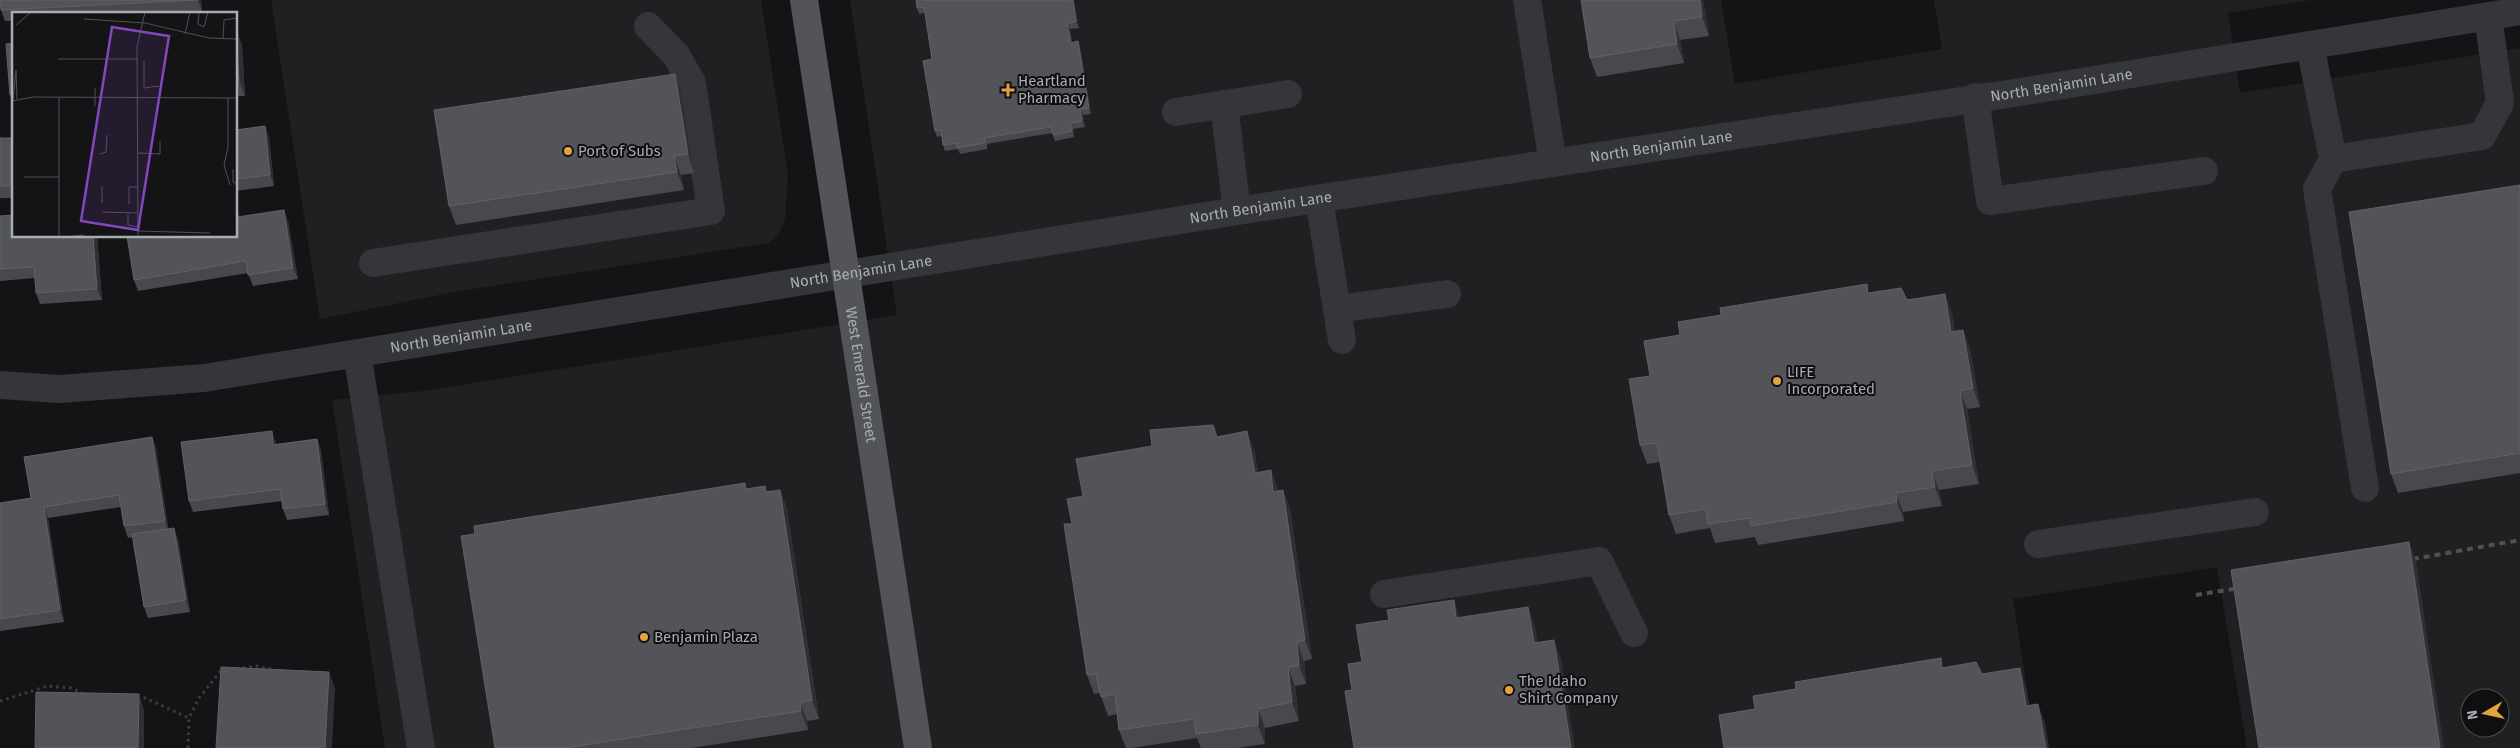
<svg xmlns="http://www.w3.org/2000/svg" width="2520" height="748" font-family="'Fira Sans',sans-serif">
<rect width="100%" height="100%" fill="#141416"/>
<path fill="#202023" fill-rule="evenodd" d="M271,0H761L788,175L785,218L780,232L769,243L454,292L320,319Z
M850,0H1721L1735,84L1942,49L1934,0H2311L2228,13L2240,93L2520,48V748H2247L2217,567L2013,599L2036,748H385L332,400L424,391L897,315ZM2470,698H2500V728H2470Z"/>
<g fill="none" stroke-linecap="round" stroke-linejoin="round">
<path stroke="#3b3d41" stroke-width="3" stroke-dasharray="2.5 4" stroke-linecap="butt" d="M243,668L256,666L280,671
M137,699L145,698L189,718
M0,701L48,686L71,688L84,694
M188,748L189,718L199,698L220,672H224"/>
<g stroke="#35363a" stroke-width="28">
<path d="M1527,0L1553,163"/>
<path d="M2310,45L2333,159L2317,189L2365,488"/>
<path d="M1975,97L1990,201L2204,171"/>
<path d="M1224,104L1237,211"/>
<path d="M1176,112L1288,94"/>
<path d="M2333,159L2482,136L2500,103L2488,16"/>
<path d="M1319,199L1342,340"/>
<path d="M373,263L711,211L692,83L676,55L648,26"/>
<path d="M1337,309L1447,294"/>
<path d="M357,353L421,748"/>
<path id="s1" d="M0,385L60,389L204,378L1237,211L2027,91L2520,11"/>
<path d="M2038,544L2255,512"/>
<path d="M1384,594L1599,561L1634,633"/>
</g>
<path stroke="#525459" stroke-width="28" id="s2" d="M804,0L918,748"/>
<path stroke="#4f5155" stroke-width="4" stroke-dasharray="6 5" stroke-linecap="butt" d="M2402,561L2520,540
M2196,595L2246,587"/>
</g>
<path fill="#48494e" d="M201,0L202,11L155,14H14V21H5L1,10Z
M916,0H1065V1L1073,0L1075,6L1079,28L1070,29L1072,42L1080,47L1091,114L1083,115L1085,127L1073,129L1074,137L1055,141L1052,133L987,144V149L960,154L958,149L945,151L943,145L942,136L937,137L935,131L932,59L925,13L919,14L917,8Z
M1703,0L1709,36L1680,40L1684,63L1597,77L1590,58Z
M236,30L242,45L245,96H236Z
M14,43V105L10,95Z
M682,93L694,173L681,175L684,190L456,225L449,206Z
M265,126L269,138L274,186L236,191V130Z
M0,138H14V198H0Z
M2520,185V473L2398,493L2391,474Z
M238,211L239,217L288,221L298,279L253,286L248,273L138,291L134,280Z
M0,216L14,236H97L102,300L40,304L36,293L35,278L0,281Z
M1870,293L1907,300L1952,313L1955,331L1963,330L1970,349L1980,407L1967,409L1979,484L1939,490L1942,506L1903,512L1904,521L1758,545L1755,537L1715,543L1710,528L1676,534L1669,515L1660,462L1647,464L1640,445L1650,376L1680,335Z
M272,431L276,444L317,439L321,451L329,515L287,520L283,509L282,501L193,512L189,501Z
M152,437L156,448L168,528L178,539L190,612L148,618L144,607L133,537L128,538L124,526L121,507L48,518L64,622L0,631V503L31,498Z
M1217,437L1254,450L1258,472L1278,489V491L1283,490L1290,509L1312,659L1304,661L1306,684L1295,686L1299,721L1265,728V744L1237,748H1201L1197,738L1132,748H1126L1119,730L1117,714L1108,716L1100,693L1094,694L1087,675L1072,524L1083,496Z
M765,486L767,492L780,490L787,509L819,719L807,721L808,730L692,748H495L747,489Z"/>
<path fill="#2f3033" d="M198,0H201L202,11Z
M1073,0L1075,6L1079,28L1076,22Z
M1700,0H1703L1709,36L1702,17Z
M1674,21L1680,40L1684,63L1677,44Z
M1067,23L1070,29L1073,49L1071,43Z
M236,30L242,45L245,96L239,80Z
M1078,41L1080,47L1091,114L1089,108Z
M675,74L682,93L694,173L688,154Z
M1080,109L1083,115L1085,127L1082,121Z
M265,126L269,138L274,186L270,175Z
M674,156L681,175L684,190L677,172Z
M236,206L238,211L241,228L237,217Z
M284,210L288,221L298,279L293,268Z
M93,236H97L102,300L97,289Z
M1945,294L1952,313L1958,350L1951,332Z
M1963,330L1970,349L1980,407L1973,388Z
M1960,391L1967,409L1979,484L1972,465Z
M272,431L276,442L278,456L273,445Z
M1247,431L1254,450L1262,492L1255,473Z
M152,437L156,448L169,532L165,521Z
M317,439L321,451L329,515L325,504Z
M1271,470L1278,489L1280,511L1273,492Z
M1932,471L1939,490L1942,506L1935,487Z
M780,490L787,509L819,719L812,700Z
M1283,490L1290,509L1312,659L1305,640Z
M1896,493L1903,512L1904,521L1897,502Z
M44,507L48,518L64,622L60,610Z
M174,528L178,539L190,612L186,600Z
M2409,542L2416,561L2444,748H2440Z
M1454,600L1460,618H1456Z
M1528,607L1535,626L1541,662L1534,643Z
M1554,640L1561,659L1575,748H1571Z
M1297,642L1304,661L1306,684L1299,666Z
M1288,667L1295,686L1299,721L1292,702Z
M2020,668L2026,687L2033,725L2026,706Z
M329,672L335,688L332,748H325Z
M139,694L144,710V748H138Z
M800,702L807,721L808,730L801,711Z
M2038,704L2045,723L2049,748H2046Z
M1258,709L1265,728V744L1258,725Z"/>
<path fill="#525459" stroke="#606267" d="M0,0H198L1,10Z
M916,0H1064V1L1073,0L1076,22L1067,23L1071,43L1078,41L1089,108L1080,109L1082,121L1070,123L1072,131L1053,135L1051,127L984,138L985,143L957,148V143L943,145L941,130L935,131L923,61L932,59L924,7L917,8Z
M1581,0H1700L1702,17L1674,21L1677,44L1590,58Z
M236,34L239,80H236Z
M14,43V94L10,95L6,44Z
M675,74L688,154L674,156L677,172L449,206L434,110Z
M265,126L270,175L236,179V130Z
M0,138H14V186H0Z
M2520,185V453L2391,474L2349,212Z
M284,210L293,268L248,275L246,261L134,280L127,236H236V214L237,217Z
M14,215V236H93L97,289L36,293L34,267L0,269V216Z
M1867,284L1868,293L1901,288L1907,300L1945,294L1951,332L1963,330L1973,388L1960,391L1972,465L1932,471L1935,487L1896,493L1897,502L1751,526L1750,518L1708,524L1706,509L1669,515L1657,443L1640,445L1629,379L1650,376L1644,341L1680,335L1678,322L1721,315L1720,308Z
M1213,425L1217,437L1247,431L1255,473L1271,470L1273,492L1283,490L1305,640L1297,642L1299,666L1288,667L1292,702L1258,709V725L1196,734L1194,719L1119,730L1115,694L1101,697L1096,674L1087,675L1064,524H1072L1067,499L1083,496L1076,459L1152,446L1150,430Z
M272,431L273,445L317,439L325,504L283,509L280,489L189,501L181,442Z
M152,437L165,521L124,526L119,495L44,507L60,610L0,619V503L31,498L24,457Z
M745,483L746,489L765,486L766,492L780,490L812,700L800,702L801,711L565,748H495L461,536L475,534L474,526Z
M174,528L186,600L144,607L132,534Z
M2409,542L2440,748H2259L2231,570Z
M1454,600L1456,618L1528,607L1534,643L1554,640L1571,748H1354L1345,691L1352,690L1348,664L1362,662L1356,625L1389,620L1387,610Z
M1941,658L1942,668L1976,662L1982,674L2020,668L2026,706L2038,704L2046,748H1724L1719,715L1755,709L1753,696L1796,689L1795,682Z
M221,667L329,672L325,748H216Z
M36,692L139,694L138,748H35Z"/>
<g fill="#e4a33e" stroke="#0f0f11" stroke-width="2">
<path d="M1005.5 82.5h5v5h5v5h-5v5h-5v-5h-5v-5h5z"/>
<circle cx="568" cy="151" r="5"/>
<circle cx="1777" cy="381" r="5"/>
<circle cx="644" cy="637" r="5"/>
<circle cx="1509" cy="690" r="5"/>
</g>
<g text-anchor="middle" stroke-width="4" stroke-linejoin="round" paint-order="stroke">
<g font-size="15" fill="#a7acb5" stroke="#0f0f11" text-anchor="start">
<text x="1018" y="86">Heartland<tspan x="1018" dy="17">Pharmacy</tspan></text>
<text x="578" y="156">Port of Subs</text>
<text x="1787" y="377">LIFE<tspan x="1787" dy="17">Incorporated</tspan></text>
<text x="654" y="642">Benjamin Plaza</text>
<text x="1519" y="686">The Idaho<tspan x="1519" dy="17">Shirt Company</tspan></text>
</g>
<g font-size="15" fill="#a7acb5" stroke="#0f0f11">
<text dy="5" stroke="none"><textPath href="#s1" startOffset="2085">North Benjamin Lane</textPath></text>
<text dy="5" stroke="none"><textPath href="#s1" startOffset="1680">North Benjamin Lane</textPath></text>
<text dy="5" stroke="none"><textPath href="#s1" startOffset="1275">North Benjamin Lane</textPath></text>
<text dy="5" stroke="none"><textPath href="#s1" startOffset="870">North Benjamin Lane</textPath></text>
<text dy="5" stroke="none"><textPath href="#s1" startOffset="465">North Benjamin Lane</textPath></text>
<text dy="5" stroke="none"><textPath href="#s2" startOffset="379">West Emerald Street</textPath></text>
</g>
</g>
<g transform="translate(12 12)">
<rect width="225" height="225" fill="#141416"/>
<path fill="none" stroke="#4f5156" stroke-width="1" d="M187,0L186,12L192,15L196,0M72,7L133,11L197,26L225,27M4,13L19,0M173,22L178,0M211,26L212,8L225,6M46,47H126M132,49V76L147,74M83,76V94M47,85V225M216,86V135L212,153L218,173M0,89L21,85L225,86M1,89L4,58L5,87M126,141L148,142V129M88,142L94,140L95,123M221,157V170L225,172M12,165H47M90,191V174M117,192V175H126M91,200L125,201M116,202V213L126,215M126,219L198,221M54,225L72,223M126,225L125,35L133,0"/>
<path fill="#8446bd" fill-opacity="0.15" stroke="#8446bd" stroke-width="2.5" d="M100,15L157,24L126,218L69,209Z"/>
<rect width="225" height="225" fill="none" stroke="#a7acb5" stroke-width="2.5"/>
</g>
<g transform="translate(2485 713) rotate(261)"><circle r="24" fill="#0f0f11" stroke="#4c4e53"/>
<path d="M0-4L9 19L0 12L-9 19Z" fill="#e4a33e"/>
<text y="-8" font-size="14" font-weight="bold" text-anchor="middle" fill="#a7acb5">N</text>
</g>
</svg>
